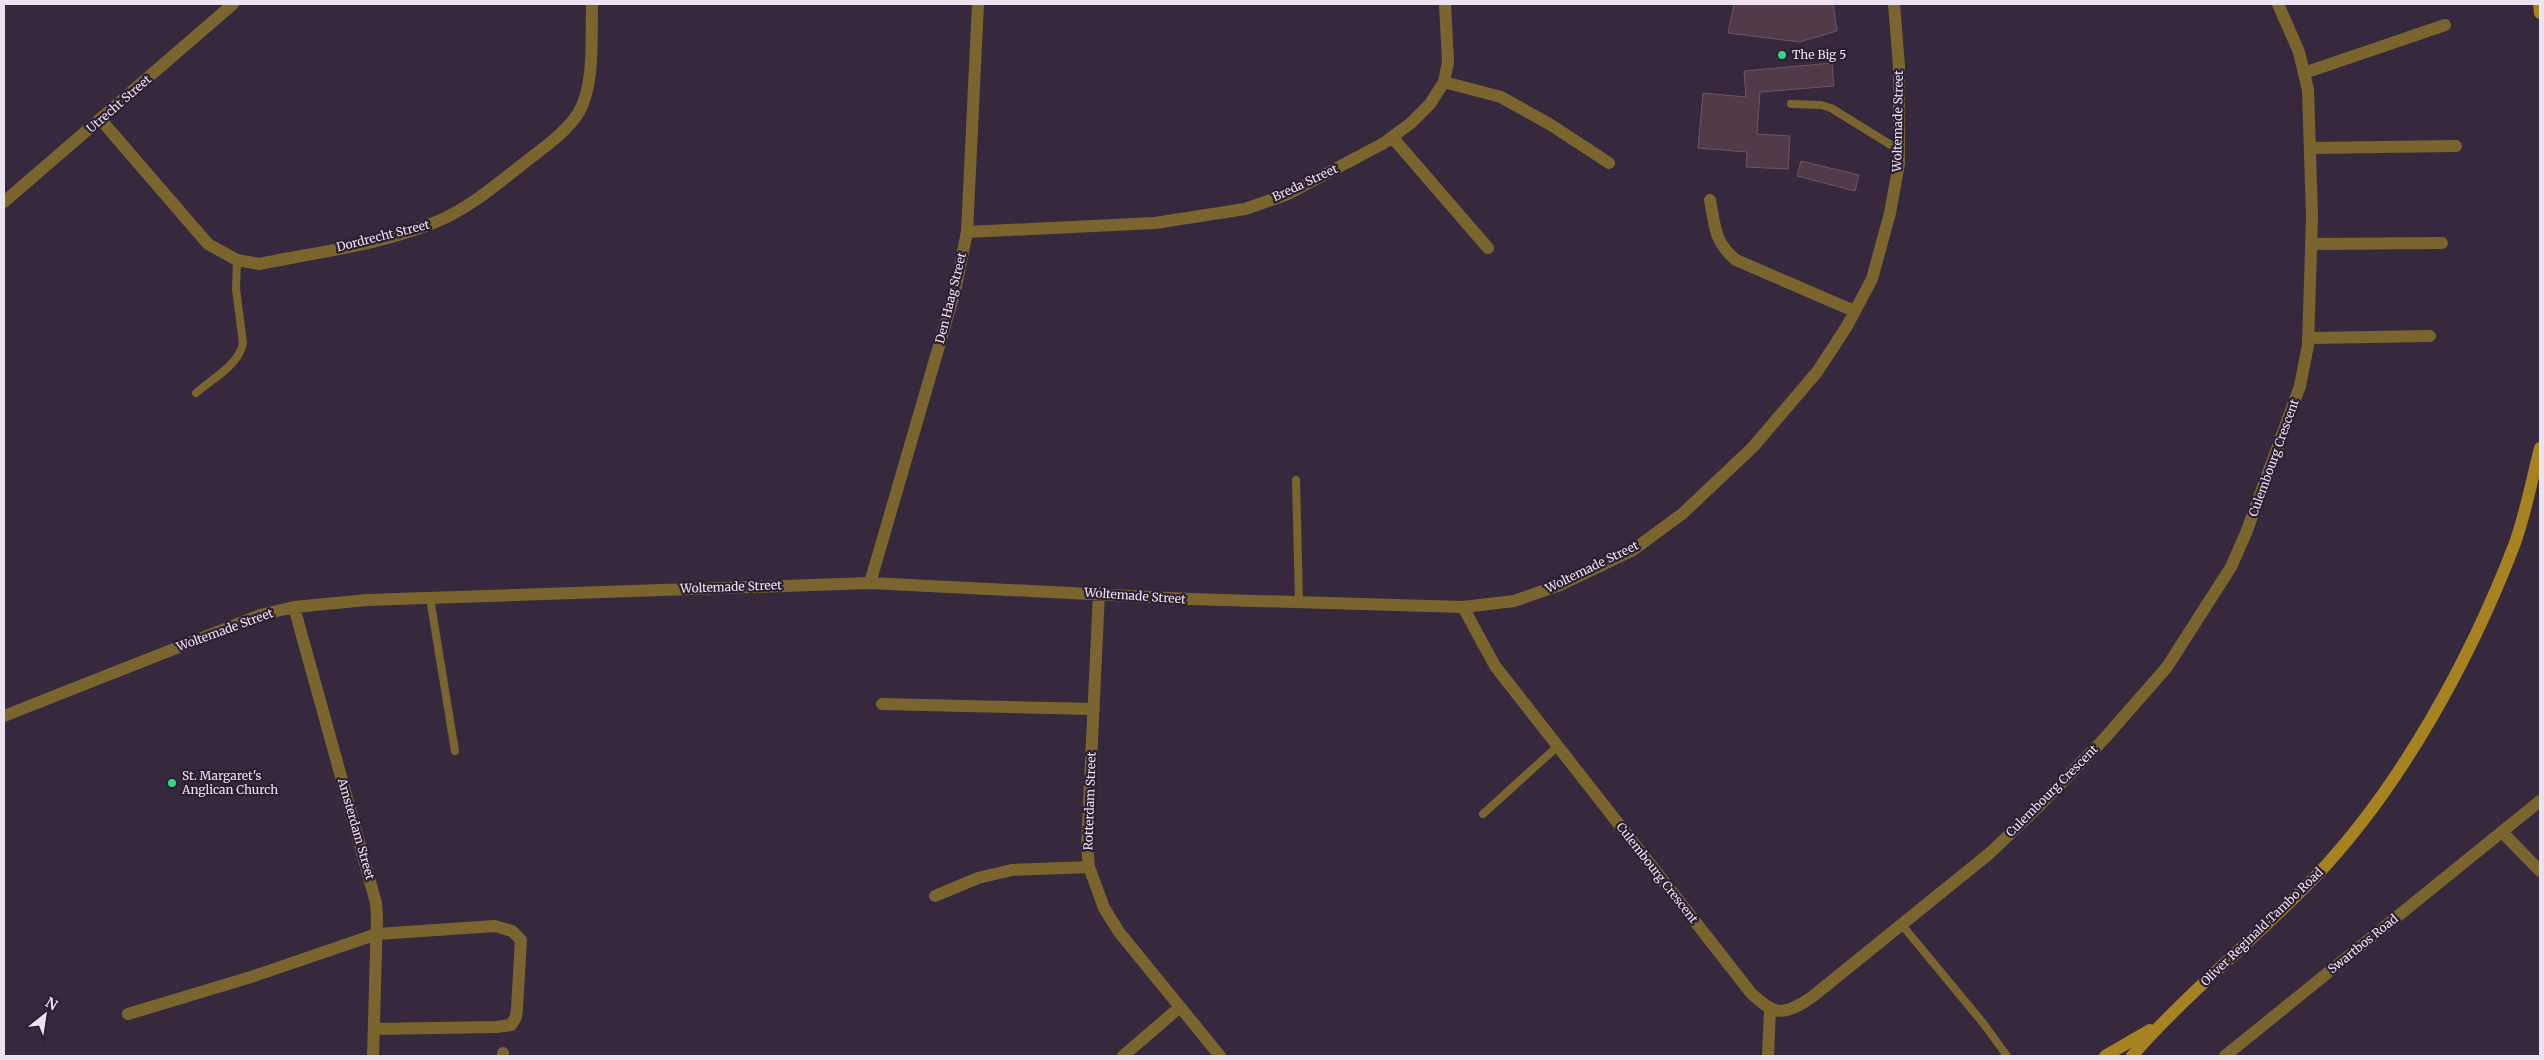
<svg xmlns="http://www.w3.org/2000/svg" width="2544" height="1060" font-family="Merriweather,serif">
<rect width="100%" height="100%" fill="#37293d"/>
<path fill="#523a49" stroke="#6e5565" d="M1734,4H1833L1837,31L1799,42L1728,33Z
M1832,63L1834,86L1760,92L1757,134L1790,136L1788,169L1746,167L1747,152L1698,148L1703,93L1746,97L1744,71Z
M1801,161L1859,175L1855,191L1797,176Z"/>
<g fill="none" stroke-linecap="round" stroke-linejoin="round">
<path stroke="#7b652f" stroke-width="8" d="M1791,104L1821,105L1831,108L1899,150
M196,393C212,379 239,365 243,343L236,289L237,260
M1296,480L1299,603
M430,598L455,751
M1483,814L1558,746
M1902,925L1983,1023L2007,1056"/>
<path stroke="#7b652f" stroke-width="12" d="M2304,73L2445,25
M1444,82L1501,97L1551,125L1609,163
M101,120L208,244L237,260L259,264C318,252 380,245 436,222C468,209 496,185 524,163C543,148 566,133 579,112C595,84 591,36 592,4
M1392,137L1488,248
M2310,148L2456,146
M1710,200C1715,226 1714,242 1736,260L1854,311
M4,202L233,4
M967,232L1155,223L1245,209L1288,194L1384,143L1411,123L1430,104L1444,82L1448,62L1445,4
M2311,244L2442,243
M2309,338L2430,336
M870,583L955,291L967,232L978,4
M1099,593L1087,846L1089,867L1104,908L1119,932L1220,1056
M294,607L376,903L377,917L373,1056
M1463,607L1495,666L1751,993C1775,1016 1784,1016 1812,997L1990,853L2037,808L2104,739L2167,667L2231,567L2246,533L2300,386L2308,345L2312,217L2308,90L2299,52L2278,4
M882,704L1094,709
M4,716L260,615L294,607L367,600L870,583L1190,599L1463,607L1514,601L1560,585L1633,550L1682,514L1753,447L1817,372L1847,326L1872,279L1890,213L1899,164V66L1894,4
M2502,832L2540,871
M935,896L978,878L1012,870L1089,867
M128,1014L251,977L377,934L495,926L512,931L521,940L517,1009L516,1017L511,1025L496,1027L374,1029
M503,1056V1053
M1123,1056L1180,1007
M1768,1056L1770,1010
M2225,1056L2540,801"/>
<path stroke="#a68220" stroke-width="12" d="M2539,4L2540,13
M2105,1056L2150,1030
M2132,1056C2188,992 2256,938 2315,877C2401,787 2471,658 2515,543C2526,512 2532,479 2540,448"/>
</g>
<g fill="#31d882" stroke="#2c1f33" stroke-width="2">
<circle cx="1782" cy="55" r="5"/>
<circle cx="172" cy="783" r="5"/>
</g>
<g text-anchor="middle" stroke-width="4.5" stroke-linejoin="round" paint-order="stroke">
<g font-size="12" fill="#ece3f0" stroke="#2c1f33" text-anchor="start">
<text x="1792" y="59">The Big 5</text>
<text x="182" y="780">St. Margaret's<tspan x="182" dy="14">Anglican Church</tspan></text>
</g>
<g font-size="12" fill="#ece3f0" stroke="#2c1f33">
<text transform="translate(119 104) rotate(-41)" y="4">Utrecht Street</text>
<text transform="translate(1898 121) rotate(-89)" y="4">Woltemade Street</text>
<text transform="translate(1305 183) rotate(-25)" y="4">Breda Street</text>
<text transform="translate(383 236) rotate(-14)" y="4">Dordrecht Street</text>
<text transform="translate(951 298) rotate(-76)" y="4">Den Haag Street</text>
<text transform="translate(2274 458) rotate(-70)" y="4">Culembourg Crescent</text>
<text transform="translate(1592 567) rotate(-26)" y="4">Woltemade Street</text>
<text transform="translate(731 587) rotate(-2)" y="4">Woltemade Street</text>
<text transform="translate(1135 596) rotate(4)" y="4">Woltemade Street</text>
<text transform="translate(225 630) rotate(-20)" y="4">Woltemade Street</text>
<text transform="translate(2052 791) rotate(-45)" y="4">Culembourg Crescent</text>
<text transform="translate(1090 801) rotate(-88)" y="4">Rotterdam Street</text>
<text transform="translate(356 829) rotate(74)" y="4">Amsterdam Street</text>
<text transform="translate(1657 873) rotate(52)" y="4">Culembourg Crescent</text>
<text transform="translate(2262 927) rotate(-44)" y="4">Oliver Reginald Tambo Road</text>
<text transform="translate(2363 944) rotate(-39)" y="4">Swartbos Road</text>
</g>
</g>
<rect width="2544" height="1060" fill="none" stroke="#ece3f0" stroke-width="10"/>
<g transform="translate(45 1015) rotate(30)" stroke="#2c1f33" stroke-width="4" paint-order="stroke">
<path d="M0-4L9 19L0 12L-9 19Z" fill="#ece3f0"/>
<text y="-8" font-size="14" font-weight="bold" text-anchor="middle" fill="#ece3f0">N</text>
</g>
</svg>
